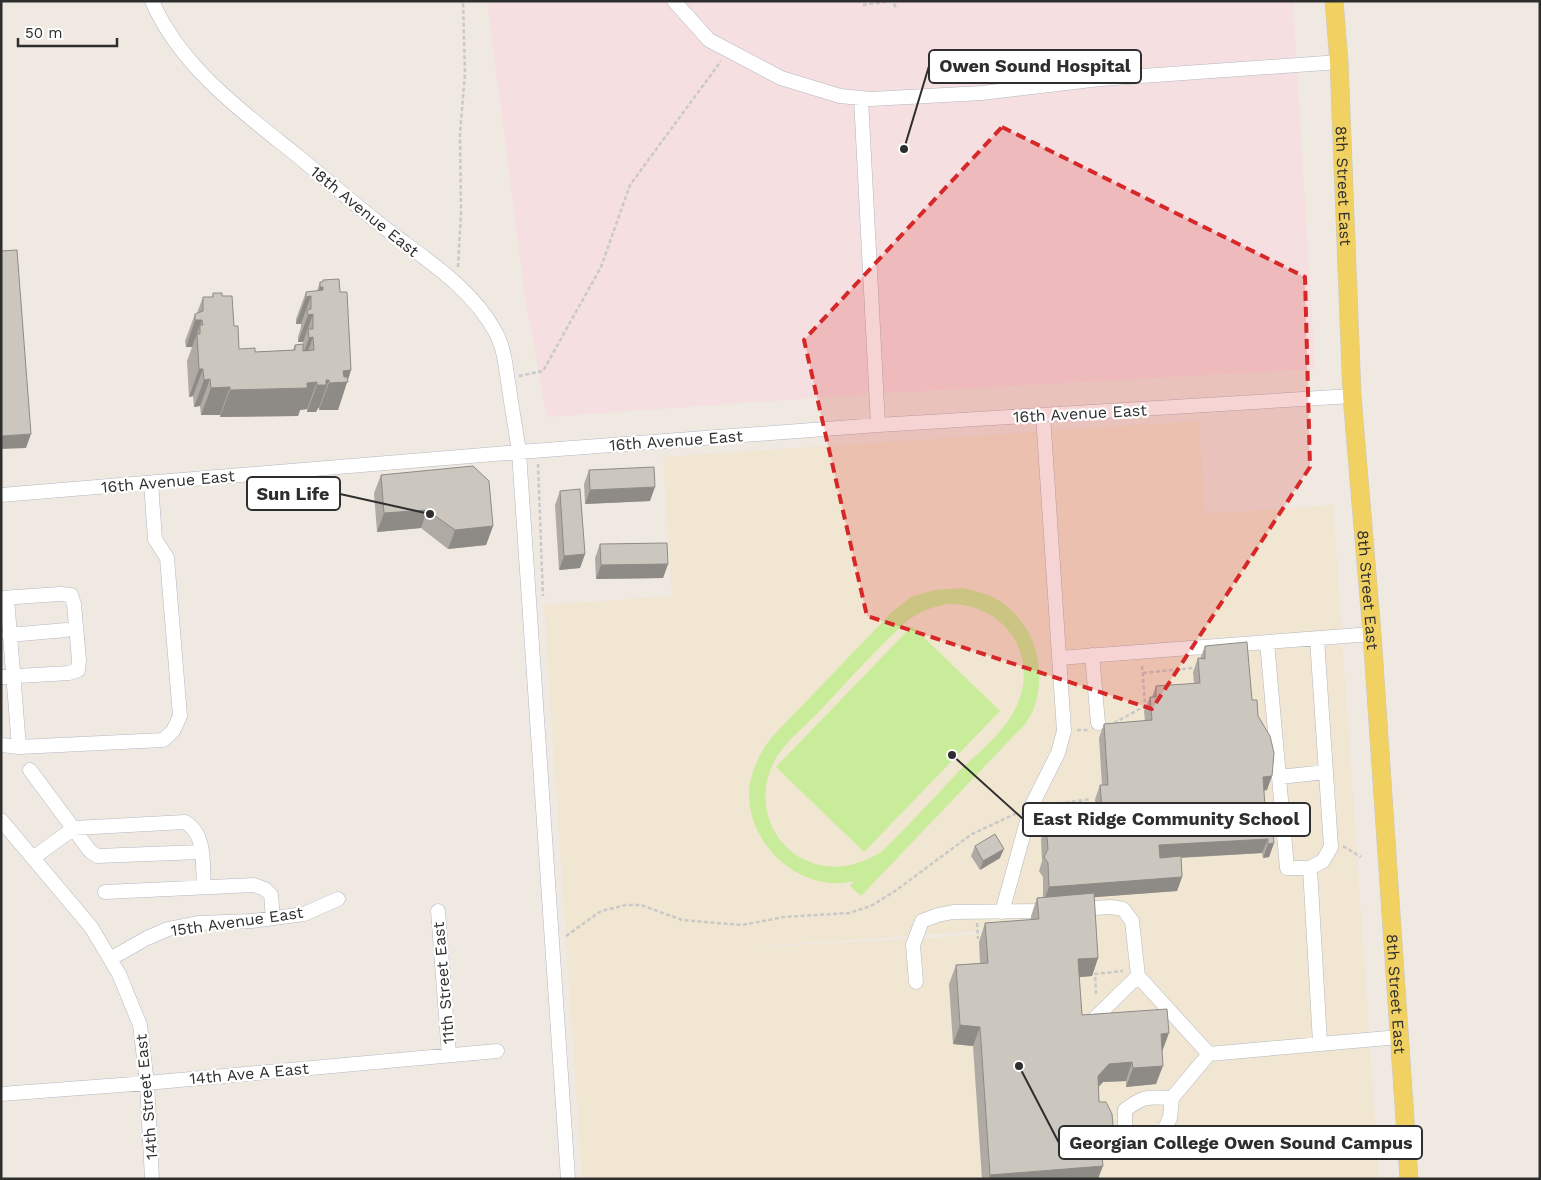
<svg xmlns="http://www.w3.org/2000/svg" width="1541" height="1180" font-family="'Work Sans',sans-serif">
<rect width="100%" height="100%" fill="#efe9e1"/>
<path fill="#f0e6d1" fill-rule="evenodd" d="M1199,421L1205,514L1333,505L1379,1179H582L544,605L672,596L663,457ZM1139,920L935,938L719,949H720Z"/>
<path fill="#f5dfe0" d="M487,1H1293L1315,369L869,394L547,417L525,297Z"/>
<path fill="#c9ec9a" fill-rule="evenodd" d="M963,588C977,591 993,595 1005,605C1035,627 1045,667 1036,702C1034,709 1030,717 1026,723L861,896L850,886L854,881C847,882 838,884 831,883C788,880 750,840 749,796C749,774 759,754 772,737L892,612L911,597L934,590ZM948,604C972,604 993,612 1009,631C1024,650 1028,678 1019,700C1009,729 980,751 958,772C933,799 908,826 881,852C858,867 830,872 805,860C770,843 756,801 772,766C780,746 802,729 817,714C846,683 875,650 907,621C921,611 932,607 948,604Z
M912,626L1000,711L864,852L776,767Z"/>
<g fill="none" stroke-linecap="round" stroke-linejoin="round">
<g stroke="#b4b7c1" stroke-width="15">
<path id="minor" d="M152,1C181,68 244,113 299,157C329,182 359,208 390,232C428,261 473,289 496,333C505,350 506,370 509,388C512,409 516,431 519,452L568,1179
M674,1L709,40L781,78L840,96L871,99L982,93L1100,79L1339,62
M861,98L878,425
M1,495L519,452L878,425L1352,396
M1,598L60,594L71,595L74,604L79,660L78,670L69,673L1,677
M7,598L19,747
M9,635L66,630
M1267,642L1287,868H1310L1320,1043
M1092,655L1098,723
M1059,658L1372,634
M1,745L19,747L163,740L173,731L180,716L167,558L155,539L151,483
M30,770L90,851L97,856L201,852
M1279,777L1326,772
M1,820L91,927L119,974L140,1025L147,1083L152,1179
M33,858L74,828L185,822C207,834 202,866 204,887
M1310,868L1323,861L1331,847L1317,639
M105,892L254,885L265,889L271,895L273,918
M1078,909L1111,907L1123,909L1132,921L1138,976L1209,1054
M438,911L449,1055
M1002,912L1031,807L1058,753L1064,731L1043,415
M110,959L147,938L168,929L198,923L252,921L304,914L338,899
M916,982L913,945L922,921L938,915L953,912L1049,911
M1094,1019L1138,976
M1,1094L147,1083L497,1051
M1172,1098C1149,1097 1144,1095 1125,1110V1131L1142,1141L1161,1136L1170,1118L1172,1098L1209,1054L1399,1037"/>
</g>
<g stroke="#c9c9c9" stroke-width="19">
<g id="major">
<path id="s1" d="M1334,1L1339,62L1352,396L1372,634L1409,1179"/>
</g>
</g>
<path stroke="#c9c9c9" stroke-width="2.5" stroke-dasharray="4 2.5" stroke-linecap="butt" d="M863,5L892,1L897,9
M458,267L461,212L460,133L465,74L463,1
M519,376L543,371L601,267L630,185L721,61
M538,464L543,596
M1143,673L1193,668
M1114,723L1145,706L1142,664
M1077,730H1088
M1081,800L1083,823
M1046,805L1091,799
M1343,846L1361,857
M977,923L978,939
M566,936L601,911L626,905H641L682,920L742,925L784,917L849,913L871,906L895,891L972,834L1017,813
M1096,994L1095,974L1123,971"/>
<use href="#minor" stroke="#fff" stroke-width="14"/>
<use href="#major" stroke="#f2d163" stroke-width="18"/>
</g>
<path fill="#afaba4" d="M323,280L340,292L351,370L338,410H319V408H318L316,412H307V409L300,410L298,416L220,417V415H201L200,406L194,407L193,396L189,397L187,361L192,347H186L185,341L195,314L197,313L203,297H212L213,293L222,296L234,326L239,349L255,352L293,350L295,345L303,344V342H298V337L301,327V324H296V319L306,292L317,291L320,282H323Z
M589,470L650,501L585,504L584,484Z
M381,475L493,526L486,545L448,549L421,528L377,532L374,493Z
M560,491L585,554L580,568L559,570L555,505Z
M600,544L668,564L663,578L596,579L595,558Z
M1205,646L1252,700L1258,716L1267,790L1264,791L1265,807L1274,843L1269,857L1263,858L1262,853L1181,858L1182,877L1177,891L1094,897L1098,958L1092,976L1079,977L1082,1015L1162,1052L1156,1084L1126,1087V1081L1103,1082L1099,1087V1102L1110,1136L1103,1155H1102L1098,1179H982L973,1046L953,1044L949,984L956,965L980,963L979,942L985,923L1031,920V916L1037,898L1043,897V877L1039,871L1042,861L1041,839L1046,825L1096,819L1095,799L1100,785H1102L1099,738L1104,724L1145,721L1144,711L1150,697H1152L1156,686L1194,684L1193,672L1198,658L1200,659Z
M975,846L1000,858L980,870L971,856Z"/>
<path fill="#8e8b86" d="M320,287H323L313,314H310Z
M311,296L301,324H296L306,297Z
M313,314L303,342H298L308,315Z
M195,320H202L192,347H186Z
M313,337L303,365H299L309,338Z
M199,369H203L193,396L189,397Z
M351,370L338,410H319L329,383L343,371Z
M210,379L200,406L194,407L204,380Z
M326,380H329L319,408H318L316,412H307L317,385Z
M317,382L307,409L300,410L298,416L220,417L230,390Z
M230,387L220,415H201L211,388Z
M31,434L26,448L1,449V436Z
M655,487L650,501L585,504L590,490Z
M427,510L421,528L377,532L384,513Z
M493,526L486,545L448,549L455,530Z
M585,554L580,568L559,570L564,556Z
M668,564L663,578L596,579L601,565Z
M1272,776L1267,790L1258,791L1263,777Z
M1268,839L1262,853L1154,859L1159,845Z
M1274,843L1269,857L1263,858L1268,844Z
M1004,849L1000,858L980,870L983,861Z
M1182,877L1177,891L1044,901L1049,887Z
M1098,958L1092,976L1071,978L1078,959Z
M960,1025L980,1027L973,1046L953,1044Z
M1169,1033L1162,1052L1161,1034Z
M1132,1062L1126,1081L1103,1082L1091,1094L1098,1076L1109,1064Z
M1163,1066L1156,1084L1126,1087L1133,1068Z
M1110,1136L1103,1155H1094L1100,1137Z
M1103,1166L1098,1179H988L990,1175Z"/>
<path fill="#cbc7bf" stroke="#8e8b86" d="M17,250L31,434L1,436V251Z
M339,279L340,292H347L351,370L343,371L344,377H347L348,382L329,383V380H326V385H317V382L307,383V388L230,390V387L211,388L210,379L204,380L203,369H199L197,334H200V325H203L202,320H195V314L203,311V297H213V293H222V296H232L234,326H238L239,349L255,348V352L295,350V345L303,344V351L314,350L313,337L309,338L308,329H313V314L308,315L307,310L311,309V296L306,297V292L323,290V287H320V282H323V280Z
M473,466L489,481L493,526L455,530L427,510L384,513L381,475Z
M654,467L655,487L590,490L589,470Z
M580,489L585,554L564,556L560,491Z
M667,543L668,564L601,565L600,544Z
M1247,642L1252,700H1257L1258,716L1270,736L1274,753L1272,776L1263,777L1265,807H1271L1274,843L1268,844V839L1159,845L1160,858L1181,856L1182,877L1049,887L1048,863L1044,857L1048,849L1046,825L1103,819L1100,785H1108L1104,724L1152,720L1150,697H1156V686L1200,683L1198,658L1205,659V646Z
M995,834L1004,849L983,861L975,846Z
M1094,893L1098,958L1078,959L1082,1015L1167,1009L1169,1033L1161,1034L1163,1066L1133,1068L1132,1062L1109,1064L1098,1076L1099,1102H1106L1112,1114L1113,1125L1110,1136L1100,1137L1103,1166L990,1175L980,1027L960,1025L956,965L988,963L985,923L1039,919L1037,898Z"/>
<path fill="#d62828" fill-opacity="0.2" stroke="#d62828" stroke-width="4" stroke-dasharray="10 6" stroke-linejoin="round" d="M1002,127L1305,277L1310,467L1152,709L867,616L804,340Z"/>
<g text-anchor="middle" stroke-width="4.5" stroke-linejoin="round" paint-order="stroke">
<g font-size="16" fill="#2e2e2e" stroke="#fff">
<text dy="6" stroke="none"><textPath href="#s1" startOffset="185">8th Street East</textPath></text>
<text transform="translate(365 211) rotate(39)" y="6">18th Avenue East</text>
<text transform="translate(1080 413) rotate(-3)" y="6">16th Avenue East</text>
<text transform="translate(676 440) rotate(-4)" y="6">16th Avenue East</text>
<text transform="translate(168 481) rotate(-5)" y="6">16th Avenue East</text>
<text dy="6" stroke="none"><textPath href="#s1" startOffset="590">8th Street East</textPath></text>
<text transform="translate(237 921) rotate(-8)" y="6">15th Avenue East</text>
<text transform="translate(443 983) rotate(-95)" y="6">11th Street East</text>
<text dy="6" stroke="none"><textPath href="#s1" startOffset="995">8th Street East</textPath></text>
<text transform="translate(249 1073) rotate(-5)" y="6">14th Ave A East</text>
<text transform="translate(146 1097) rotate(-95)" y="6">14th Street East</text>
</g>
</g>
<path fill="none" stroke="#2e2e2e" stroke-width="2" d="M904 149L929 66M430 514L340 494M952 755L1023 819M1019 1066L1059 1143"/>
<g fill="#2e2e2e" stroke="#fff" stroke-width="2">
<circle cx="904" cy="149" r="5"/>
<circle cx="430" cy="514" r="5"/>
<circle cx="952" cy="755" r="5"/>
<circle cx="1019" cy="1066" r="5"/>
</g>
<g fill="#fff" stroke="#2e2e2e" stroke-width="2">
<rect x="929" y="50" width="212" height="33" rx="5"/>
<rect x="247" y="477" width="93" height="33" rx="5"/>
<rect x="1023" y="803" width="287" height="33" rx="5"/>
<rect x="1059" y="1126" width="363" height="33" rx="5"/>
</g>
<g font-size="18" text-anchor="middle" font-weight="bold" fill="#2e2e2e">
<text x="1035" y="72">Owen Sound Hospital</text>
<text x="293" y="500">Sun Life</text>
<text x="1166" y="825">East Ridge Community School</text>
<text x="1241" y="1149">Georgian College Owen Sound Campus</text>
</g>
<rect width="1541" height="1180" fill="none" stroke="#2e2e2e" stroke-width="5"/>
<path d="M18 38v8h99v-8" fill="none" stroke="#2e2e2e" stroke-width="2.5"/>
<text x="25" y="38" font-size="15" fill="#2e2e2e" stroke="#ffffff" stroke-width="4" paint-order="stroke">50 m</text>
</svg>
